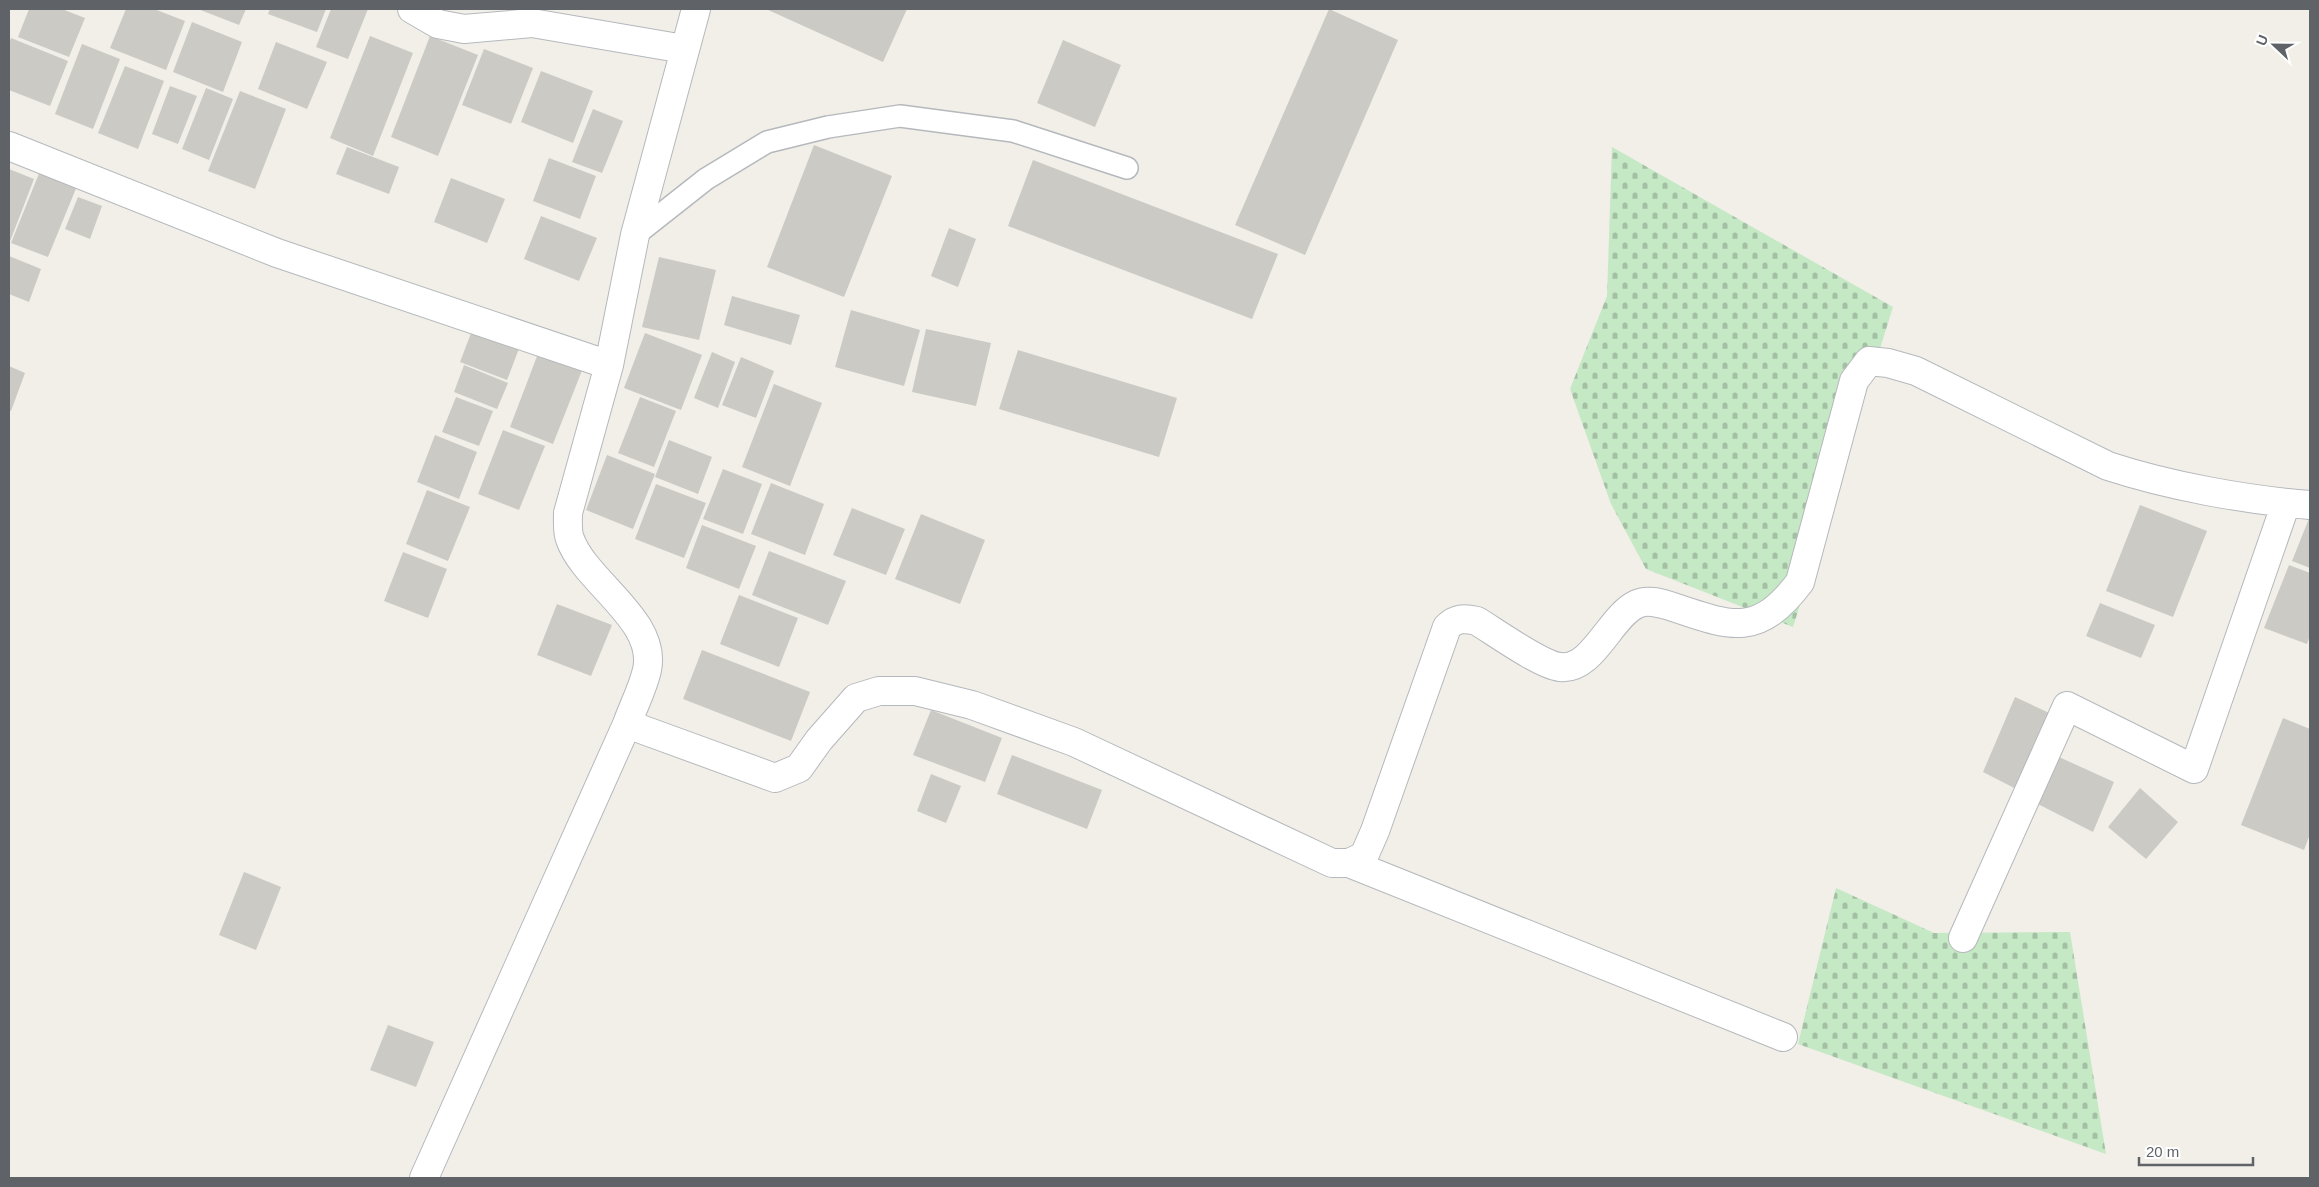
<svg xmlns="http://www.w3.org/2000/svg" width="2319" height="1187" font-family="Arial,sans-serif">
<defs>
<pattern id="cemetery-stones" width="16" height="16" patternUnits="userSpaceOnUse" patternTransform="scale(1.25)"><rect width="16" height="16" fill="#c5e8c5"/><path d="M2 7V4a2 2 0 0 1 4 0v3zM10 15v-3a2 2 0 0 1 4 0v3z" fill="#a3c0a4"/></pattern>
</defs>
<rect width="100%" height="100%" fill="#f1efe8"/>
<path fill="url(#cemetery-stones)" d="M1612,147L1893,307L1793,627L1646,569L1611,504L1570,389L1607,296Z
M1836,888L1934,933L2070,932L2106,1154L1798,1044Z"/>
<path fill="#cccac5" d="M29,9H62L85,18L69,57L18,37Z
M126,9H154L185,21L166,70L110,48Z
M198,9H246L239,25Z
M270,9H326L317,32L268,14Z
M331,9H368L348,59L316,47Z
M766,9H907L883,62Z
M1329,9L1398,40L1305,255L1235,225Z
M192,22L242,42L223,92L173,72Z
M370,36L413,53L373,156L330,138Z
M430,36L478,55L438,156L391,137Z
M11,38L68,61L50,106L9,90V44Z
M1063,40L1121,65L1095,127L1037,103Z
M276,42L327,62L307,109L258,89Z
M82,44L120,59L93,129L55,114Z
M484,49L533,68L511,124L462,105Z
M125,66L164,81L138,149L98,133Z
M541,71L593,91L573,143L521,122Z
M170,86L197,96L178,144L152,134Z
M206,88L233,99L209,160L182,149Z
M240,91L286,109L255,189L208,171Z
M593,109L623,121L602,173L572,162Z
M814,145L892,176L844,297L767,267Z
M347,147L399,167L389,194L336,174Z
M549,158L596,176L580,219L533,201Z
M1033,160L1278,254L1252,319L1008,226Z
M9,169L34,179L9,244Z
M40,171L77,186L48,257L11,243Z
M451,178L505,199L487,243L434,222Z
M78,197L102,206L90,239L65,229Z
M541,216L597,238L579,281L524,259Z
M949,228L976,239L958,287L931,276Z
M9,256L41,269L29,302L9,294Z
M659,257L716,270L699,340L642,327Z
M732,296L800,315L791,345L724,325Z
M851,310L920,330L904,386L835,367Z
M473,328L520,346L507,380L460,362Z
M926,329L991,343L976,406L912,392Z
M645,333L702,355L681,410L624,388Z
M1018,350L1177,398L1159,457L999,409Z
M539,351L583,368L553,444L510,427Z
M712,352L735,362L718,408L694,398Z
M741,357L774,371L756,418L722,405Z
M464,365L508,383L497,409L454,392Z
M9,366L25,373L11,411L9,410Z
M774,384L822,403L790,486L742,467Z
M456,397L493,411L479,446L442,432Z
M640,397L676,411L654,467L618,453Z
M503,430L545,446L519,510L478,494Z
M435,435L477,452L459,499L417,482Z
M669,440L712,457L698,494L655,477Z
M607,455L655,474L633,529L586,510Z
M723,469L762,484L743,534L703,519Z
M771,483L824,504L805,555L751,534Z
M656,484L706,503L684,558L635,539Z
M427,490L470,507L448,561L406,544Z
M2140,505L2207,531L2173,617L2106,591Z
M852,508L905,529L886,575L833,555Z
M921,514L985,540L960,604L895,579Z
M2310,516V568L2292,561Z
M702,525L756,546L739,589L686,568Z
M769,551L846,581L828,625L752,595Z
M403,552L447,569L428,618L384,601Z
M2289,565L2310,573V635L2307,644L2264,628Z
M739,595L798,618L779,667L720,644Z
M2100,603L2155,625L2141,658L2086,636Z
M557,604L612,625L591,676L537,655Z
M702,650L810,692L791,741L683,699Z
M2015,697L2058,717L2026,794L1983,772Z
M931,710L1002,738L985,782L913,755Z
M2283,718L2310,729V834L2304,850L2241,825Z
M2048,752L2114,782L2093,832L2028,799Z
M1012,755L1102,790L1087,829L997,794Z
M931,774L961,786L946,823L917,811Z
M2140,788L2178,822L2146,859L2108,827Z
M244,872L281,887L256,950L219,935Z
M388,1025L434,1042L416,1087L370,1070Z"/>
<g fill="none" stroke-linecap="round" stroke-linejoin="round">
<g stroke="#b5b8bc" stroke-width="24">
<path id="lane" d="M635,235L706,179L767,142L828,127L900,116L1013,131L1127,168"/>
</g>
<g stroke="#b5b8bc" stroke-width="30">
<path id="street" d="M412,9L438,24L464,29L532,23L684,49
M9,146L277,253L609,365
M627,724L775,778L799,768L819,740L856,698L879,691H915L972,705L1074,742L1332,863H1349L1364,856L1375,831L1447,627C1456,618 1464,618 1477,621C1495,632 1541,665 1560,667C1593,671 1610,616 1637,604C1647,599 1660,603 1670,606C1730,626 1757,639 1800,582L1854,381L1869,361L1888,363L1916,371L2108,466C2169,486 2246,500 2310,505
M1349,863L1783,1037
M1963,938L2067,706L2194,769L2286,503
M424,1178L627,724C633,707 643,688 647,670C658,620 585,582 570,539C567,532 568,521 568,513L609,365L635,235L696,9"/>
</g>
<use href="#lane" stroke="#fff" stroke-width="21"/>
<use href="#street" stroke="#fff" stroke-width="28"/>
</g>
<rect width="2319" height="1187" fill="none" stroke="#5f6368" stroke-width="20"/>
<g transform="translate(2274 45) rotate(292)" stroke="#ffffff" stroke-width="4" paint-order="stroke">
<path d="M0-4L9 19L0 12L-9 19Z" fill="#5f6368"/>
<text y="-8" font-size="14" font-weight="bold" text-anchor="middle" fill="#5f6368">U</text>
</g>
<path d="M2139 1157v8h114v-8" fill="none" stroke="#5f6368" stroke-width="2.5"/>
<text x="2146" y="1157" font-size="15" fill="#5f6368" stroke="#ffffff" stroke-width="4" paint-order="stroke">20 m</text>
</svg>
